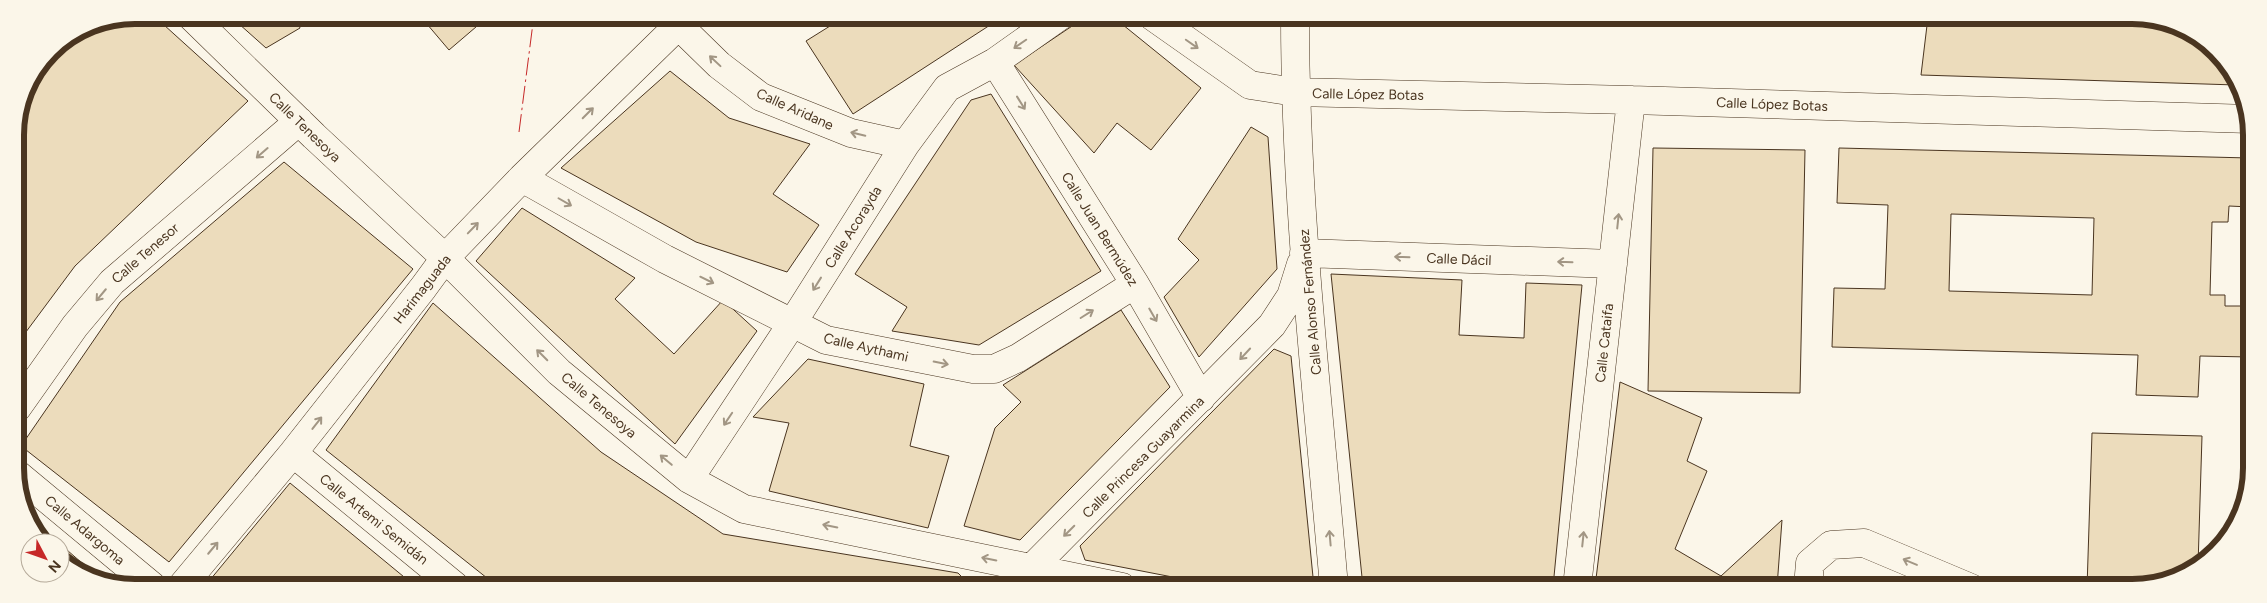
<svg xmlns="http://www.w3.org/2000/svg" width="2267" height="603" font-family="Figtree,sans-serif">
<rect width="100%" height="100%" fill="#fbf6e9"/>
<path fill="#ecdcbc" stroke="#4a3520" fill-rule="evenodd" d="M135,15H153L248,101L75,266L17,344L15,127L24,89L50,50L89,24Z
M229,15H296L300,28L266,48Z
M423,15H490L449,50L421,17Z
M846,16H1004L853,114L806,41Z
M1087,16H1112L1201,88L1151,150L1117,123L1094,153L1014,65Z
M1928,17H2156L2217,50L2236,85L1921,75Z
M670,71L729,118L810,144L773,194L819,225L787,272L696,242L561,168Z
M991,94L1101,271L979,345L892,331L907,307L855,274L971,100Z
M1251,127L1268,137L1277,269L1199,357L1164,297L1199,260L1178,239Z
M1653,148L1805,150L1800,393L1648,391Z
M1839,148L2250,158V207L2229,206L2228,222H2212L2210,295H2225V306H2250V357L2200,356L2198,397L2136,395L2138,355L1832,347L1834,288L1885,289L1888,205L1837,203ZM1951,214L2094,218L2092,295L1949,291Z
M284,162L413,269L169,562L21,446L120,302Z
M522,208L635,278L615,299L674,354L723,300L757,331L675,444L476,261Z
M1331,274L1462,280L1459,335L1524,338L1526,283L1582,285L1553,587H1363Z
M433,303L601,452L723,534L958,573L972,587L497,586L326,450Z
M1121,310L1170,387L1020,540L964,526L995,428L1021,402L1003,385Z
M1274,349L1291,356L1314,587H1224L1085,560L1080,546Z
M808,359L924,384L910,446L949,456L928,528L769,491L789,423L753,417Z
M1620,382L1702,418L1687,461L1707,471L1675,549L1721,576L1782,520L1777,587H1595Z
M2092,433L2202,436L2198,566L2178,579L2140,588H2087Z
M290,483L415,586H205Z
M32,520L59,543H45Z
M60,544L104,582L60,558Z"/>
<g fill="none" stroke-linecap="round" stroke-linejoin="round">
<g stroke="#4a3520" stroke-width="29">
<path id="minor" d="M190,15L314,136L445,258L559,372L689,479L744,509L1122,587
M1152,16L1250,85L1295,92L1631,100L2250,119
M1295,16C1295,207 1318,397 1334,587
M678,25L719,65L761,97L851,133L905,145
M995,62L1135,284L1201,398
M522,178L665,259L826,340L973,369H994L1018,358L1135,284
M1304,253L1613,264
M17,408L75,326L112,282L299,121
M293,453L455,586
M17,474L152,586
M689,479L793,322L905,145L947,88L995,62L1060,16
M182,586L293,453L423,288L445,258L522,178L688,16
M1013,587L1272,325L1291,296L1301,264
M1577,587L1631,100
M1808,587L1810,563L1831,545L1864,543L1971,588"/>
</g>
<use href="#minor" stroke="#fbf6e9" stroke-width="28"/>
<path stroke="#c62828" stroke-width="1" stroke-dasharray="18 4 2.5 4" stroke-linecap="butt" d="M519,132L534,15"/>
</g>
<defs><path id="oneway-shaft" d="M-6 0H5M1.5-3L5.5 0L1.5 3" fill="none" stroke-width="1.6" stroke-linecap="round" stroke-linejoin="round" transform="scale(1.25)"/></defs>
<g stroke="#a29684">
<use href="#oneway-shaft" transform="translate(1020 44) rotate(145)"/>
<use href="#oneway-shaft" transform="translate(1192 44) rotate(35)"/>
<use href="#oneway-shaft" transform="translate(715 61) rotate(-137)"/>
<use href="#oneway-shaft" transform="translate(1021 103) rotate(58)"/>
<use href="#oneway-shaft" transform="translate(588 113) rotate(-45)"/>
<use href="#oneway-shaft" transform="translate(858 134) rotate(-167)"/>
<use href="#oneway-shaft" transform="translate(262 153) rotate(139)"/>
<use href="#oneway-shaft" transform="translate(565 202) rotate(30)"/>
<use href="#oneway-shaft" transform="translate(1618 221) rotate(-84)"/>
<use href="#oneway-shaft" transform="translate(473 228) rotate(-46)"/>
<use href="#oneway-shaft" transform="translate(1402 257) rotate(-178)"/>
<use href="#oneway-shaft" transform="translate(1565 262) rotate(-178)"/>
<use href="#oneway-shaft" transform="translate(707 280) rotate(26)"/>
<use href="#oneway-shaft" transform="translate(817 284) rotate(122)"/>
<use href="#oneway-shaft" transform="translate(101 295) rotate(130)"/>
<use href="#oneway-shaft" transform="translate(1087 314) rotate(-32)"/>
<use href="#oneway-shaft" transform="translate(1153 315) rotate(60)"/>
<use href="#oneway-shaft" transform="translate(1245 354) rotate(133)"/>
<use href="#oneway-shaft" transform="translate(542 355) rotate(-135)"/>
<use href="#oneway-shaft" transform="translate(941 363) rotate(11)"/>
<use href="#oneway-shaft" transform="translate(728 419) rotate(124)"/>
<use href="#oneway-shaft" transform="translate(317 423) rotate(-52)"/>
<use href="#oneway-shaft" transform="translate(666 460) rotate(-140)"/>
<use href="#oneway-shaft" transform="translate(830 526) rotate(-169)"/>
<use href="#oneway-shaft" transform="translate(1069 531) rotate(135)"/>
<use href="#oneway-shaft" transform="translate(1330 538) rotate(-95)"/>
<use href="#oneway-shaft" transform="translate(1583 539) rotate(-84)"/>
<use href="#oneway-shaft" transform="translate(213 548) rotate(-50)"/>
<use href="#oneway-shaft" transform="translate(989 559) rotate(-169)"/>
<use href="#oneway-shaft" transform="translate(1910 562) rotate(-157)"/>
</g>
<g text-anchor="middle" stroke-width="4" stroke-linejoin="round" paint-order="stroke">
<g font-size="14" fill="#4a3520" stroke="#fbf6e9">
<text transform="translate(1368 94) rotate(1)" y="5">Calle López Botas</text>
<text transform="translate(1772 104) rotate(2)" y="5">Calle López Botas</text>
<text transform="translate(795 109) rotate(24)" y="5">Calle Aridane</text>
<text transform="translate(305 127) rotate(44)" y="5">Calle Tenesoya</text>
<text transform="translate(853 227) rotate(-58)" y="5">Calle Acorayda</text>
<text transform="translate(1100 229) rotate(58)" y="5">Calle Juan Bermúdez</text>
<text transform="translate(145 253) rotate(-41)" y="5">Calle Tenesor</text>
<text transform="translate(1459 259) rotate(2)" y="5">Calle Dácil</text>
<text transform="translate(422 289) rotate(-52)" y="5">Harimaguada</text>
<text transform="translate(1310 302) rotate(-95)" y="5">Calle Alonso Fernández</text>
<text transform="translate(1604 343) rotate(-84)" y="5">Calle Cataifa</text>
<text transform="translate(866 347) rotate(13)" y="5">Calle Aythami</text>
<text transform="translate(599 405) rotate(40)" y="5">Calle Tenesoya</text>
<text transform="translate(1143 457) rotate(-45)" y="5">Calle Princesa Guayarmina</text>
<text transform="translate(374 519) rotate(39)" y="5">Calle Artemi Semidán</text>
<text transform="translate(85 530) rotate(40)" y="5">Calle Adargoma</text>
</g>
</g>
<path d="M0 0H2267V603H0ZM135 24H2132A111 111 0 0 1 2243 135V468A111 111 0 0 1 2132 579H135A111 111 0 0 1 24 468V135A111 111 0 0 1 135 24Z" fill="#fbf6e9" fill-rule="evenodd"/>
<path fill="none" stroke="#4a3520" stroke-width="6" d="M135 24H2132A111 111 0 0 1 2243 135V468A111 111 0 0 1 2132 579H135A111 111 0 0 1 24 468V135A111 111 0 0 1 135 24Z"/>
<g transform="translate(45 558) rotate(131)"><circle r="24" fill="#fbf6e9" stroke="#b4a999"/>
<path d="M0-4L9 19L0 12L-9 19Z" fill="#c62828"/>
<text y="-8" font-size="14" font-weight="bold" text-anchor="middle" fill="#4a3520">N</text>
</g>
</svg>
